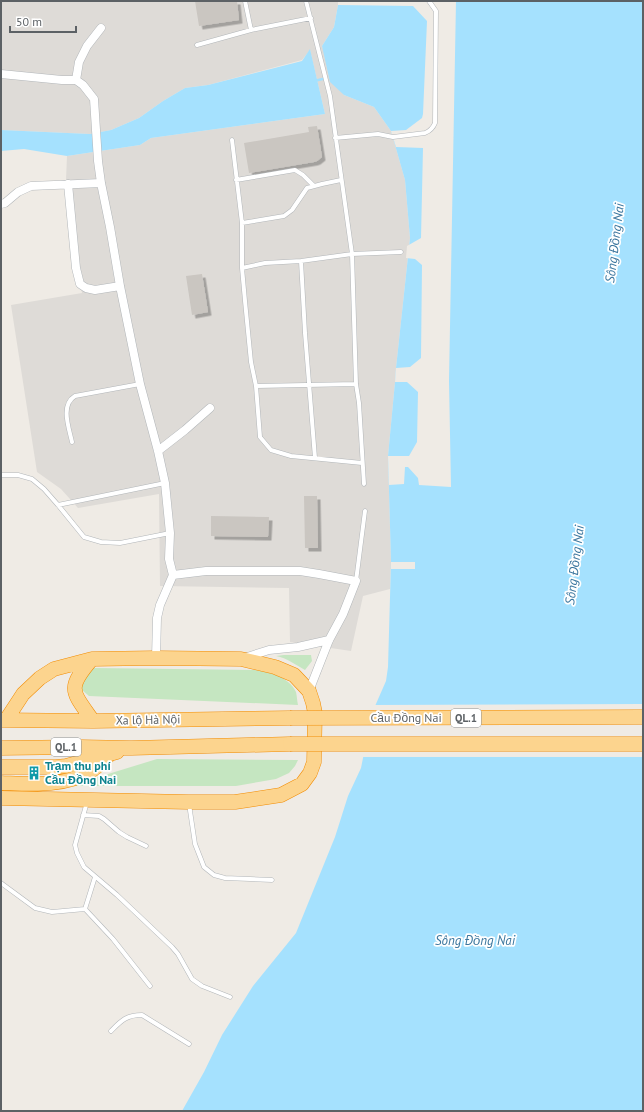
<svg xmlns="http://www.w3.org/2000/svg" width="644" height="1112" font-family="'PT Sans',sans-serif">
<defs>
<filter id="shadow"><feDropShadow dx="3.5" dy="3.5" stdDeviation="0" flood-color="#0004"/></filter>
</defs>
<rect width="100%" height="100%" fill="#efebe5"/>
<path fill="#dedbd7" d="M1,1H338V5L334,27L322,46L344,95L374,107L391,131L405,180L410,238L396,368L395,382L388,456L391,562L390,589L363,596L351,651L290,642L289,588L160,586L159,494L78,508L61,489L37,472L11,305L82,293L66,180L67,156L140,145L151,138L325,114L310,50L302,60L208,85L185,88L163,101L139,118L111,130L90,134L1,130Z"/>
<path fill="#c5e6c1" d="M284,655H311L312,661L305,670C296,665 287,658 276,656Z
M94,668L255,670C270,672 289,677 296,692C297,696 297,701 298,705L89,696L82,690C82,678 82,673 94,668Z
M157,759L298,760L295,766L289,773L276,779L236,786H69Z"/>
<path fill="#a5e1fe" d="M338,1H643V1111H182L204,1072L222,1035L253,986L296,933L335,837L348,796L361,768L372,713L386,681L388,667L391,562L388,456L395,382L396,368L410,238L405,180L391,131L374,107L344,95L330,82L322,46L334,27L338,5Z
M310,49L325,114L151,138L140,145L67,156L24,149L1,151V130L90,134L111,130L139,118L163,101L185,88L208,85L302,61Z"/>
<path fill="#efebe5" d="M338,1H456L449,381L451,487L419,485L418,478L408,467H405L404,484L389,485L388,456H409L417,442L418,392L407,382H395L396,368L410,367L421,358L422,265L415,259L406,258L407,246L421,238L423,148L396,147L391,131L406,130L422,118L423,114L427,21L413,6L338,5Z
M391,562H415V569H391Z
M643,704V757H361L370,712L373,705Z"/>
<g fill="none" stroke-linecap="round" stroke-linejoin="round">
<path stroke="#a5e1fe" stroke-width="2.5" d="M314,81L327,78"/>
</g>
<path fill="#cac6c1" filter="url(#shadow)" d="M195,1H237L239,20L199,26Z
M317,126L322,157L317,161L314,162L249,173L244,143L309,132L308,127Z
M202,274L208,312L192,315L186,276Z
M304,496H317L318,548H305Z
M211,516L269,517L268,537L211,536Z"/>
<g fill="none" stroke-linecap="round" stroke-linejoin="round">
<g stroke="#b2b6b9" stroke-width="5">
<path id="lane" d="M245,1L251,30L311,18
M306,1L330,96L352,254L356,384L359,403L364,484
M197,45L251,30
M335,138L378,134L393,137L425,133C430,131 433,128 435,123L436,11L429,1
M232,140L242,223V268L245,301L251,362L256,386L260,437L271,450L291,456L362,463
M236,180L295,170L303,175L314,186
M242,223L284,216L292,210L307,188L322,184L341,180
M301,261L305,333L315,458
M242,268L265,263L301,261L352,254L401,252
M256,386L356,384
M72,442C69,428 60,405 75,396L140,384
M1,475H18L32,479L44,489L58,505L84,537L101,542L120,543L170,533
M58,505L165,483
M356,581L365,511
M87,802L75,845L77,853L84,867L117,895L172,947L178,954L192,979L202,986L230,997
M189,804L195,844L204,867L214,875L225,878L272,880
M83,815L99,816L104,819L119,832L127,837L146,846
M95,877L85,909L113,939L150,986
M1,883L35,908L52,912L85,909
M111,1031C121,1021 126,1015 142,1015L189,1044"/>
</g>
<g stroke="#b2b6b9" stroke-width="9">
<path id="street" d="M1,74L62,80H76L83,85L94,99L98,161L101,183L110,227L120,286L140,384L158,451L165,483L170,533L169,559L173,575L160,605L157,618L156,658
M76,80L79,62L87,46L101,28
M68,184L76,268L80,284L86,288L95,290L120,286
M1,204L5,203L18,192L31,186L101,183
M158,451L185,430L210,408
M173,575L206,571H300L319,574L356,581L343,614L329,640L309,691
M244,658L269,650L298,647L329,640"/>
</g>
<g stroke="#f28c02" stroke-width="15">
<path id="highway" d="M92,659C66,689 72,691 93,721
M1,720L93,721L290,718
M1,748L81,747L131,748L290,744
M1,767H56L66,766L117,752
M1,783C31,784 63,787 89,772C97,768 102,761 108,756
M1,798L188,802H235L281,795L302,784L310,773L314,762L315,713L313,703L309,691L294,675L275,667L241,659L156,658L92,659L54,669L40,678L23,694L6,720"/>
</g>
<use href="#lane" stroke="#fff" stroke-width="4"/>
<use href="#street" stroke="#fff" stroke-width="8"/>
<use href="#highway" stroke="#fcd48e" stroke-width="14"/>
<g stroke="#f28c02" stroke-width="15" stroke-linecap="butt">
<path id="highway-bridge" d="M290,718L643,717
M290,744H643"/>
</g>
<use href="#highway-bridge" stroke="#fcd48e" stroke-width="14"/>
</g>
<defs>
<g id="building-bare" transform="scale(1.08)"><path d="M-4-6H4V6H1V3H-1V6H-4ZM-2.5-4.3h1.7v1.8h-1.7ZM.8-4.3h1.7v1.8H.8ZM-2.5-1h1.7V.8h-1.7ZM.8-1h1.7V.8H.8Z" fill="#0f9aa8" stroke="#fff" stroke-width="2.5" paint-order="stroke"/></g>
</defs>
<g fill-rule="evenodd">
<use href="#building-bare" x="34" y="773"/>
</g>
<g text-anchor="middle" stroke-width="3.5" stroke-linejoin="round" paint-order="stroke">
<g fill="#fff" stroke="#8d9093" stroke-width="1">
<rect x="451" y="709" width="30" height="18" rx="3"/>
<rect x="51" y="738" width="30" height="18" rx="3"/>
</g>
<g font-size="11" font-weight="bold" fill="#5c6165">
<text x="466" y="722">QL.1</text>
<text x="66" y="751">QL.1</text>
</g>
<g font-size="12" fill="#5c6165" stroke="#fff">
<text x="406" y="722">Cầu Đồng Nai</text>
<text transform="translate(148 720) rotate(-1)" y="4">Xa lộ Hà Nội</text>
</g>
<g font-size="12" font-weight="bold" fill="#0d838f" stroke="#fff" text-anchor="start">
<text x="45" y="770">Trạm thu phí<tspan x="45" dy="14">Cầu Đồng Nai</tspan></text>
</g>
<g font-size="13" font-style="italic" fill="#3c779f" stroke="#fff">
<text transform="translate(614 243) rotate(-83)" y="5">Sông Đồng Nai</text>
<text transform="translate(574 565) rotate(-83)" y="5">Sông Đồng Nai</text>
<text x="475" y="945">Sông Đồng Nai</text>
</g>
</g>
<rect width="644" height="1112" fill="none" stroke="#5c6165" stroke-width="4"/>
<path d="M10 26v6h66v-6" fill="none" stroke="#5c6165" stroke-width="2"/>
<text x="16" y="26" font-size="12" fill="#5c6165" stroke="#ffffff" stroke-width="3" paint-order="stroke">50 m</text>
</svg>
